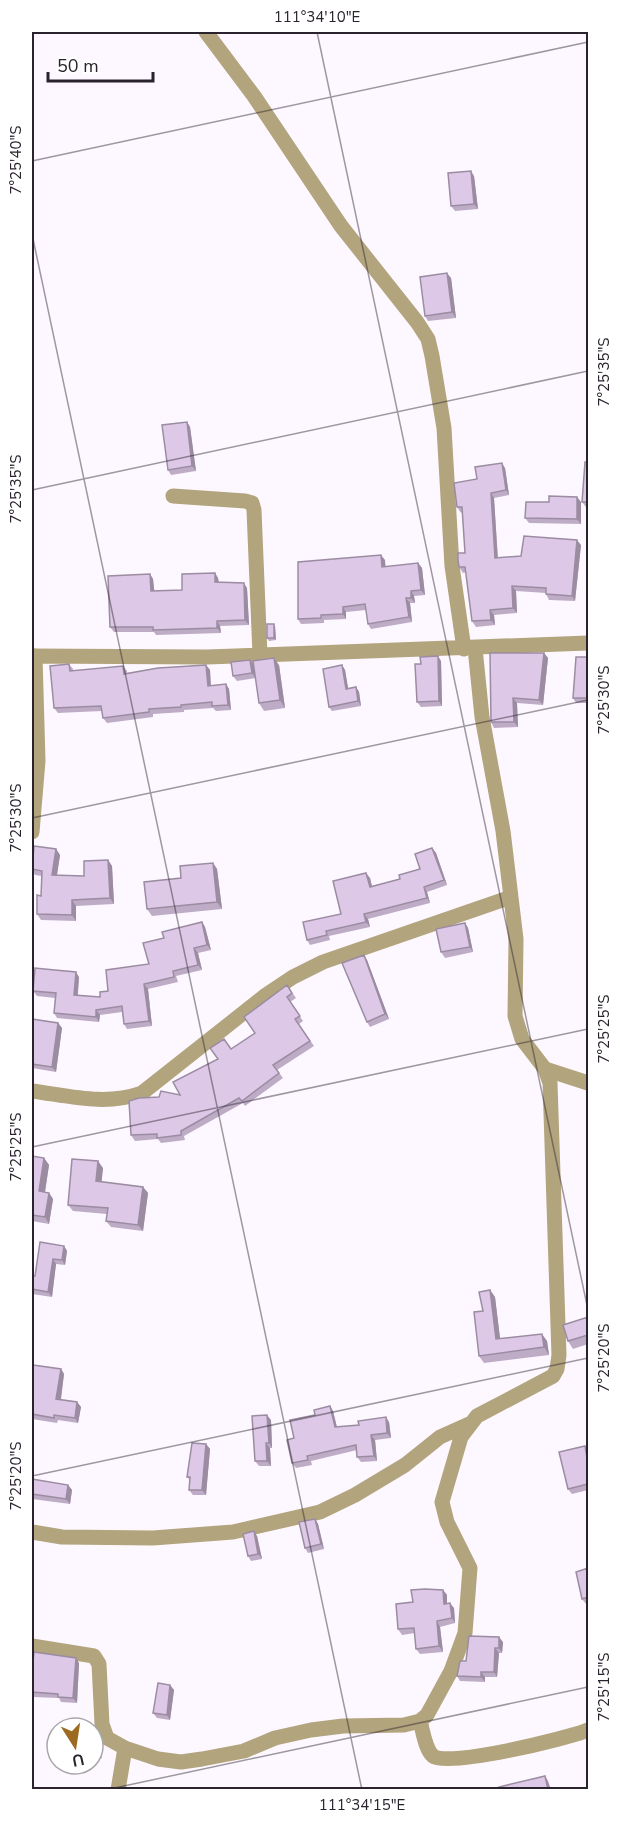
<svg xmlns="http://www.w3.org/2000/svg" width="620" height="1821" font-family="'Nunito Sans',sans-serif">
<rect width="100%" height="100%" fill="#fdf8ff"/>
<g fill="none" stroke-linecap="round" stroke-linejoin="round">
<path stroke="#b2a47d" stroke-width="15" d="M206,32L254,96L341,226L417,322L428,339L432,356L444,428L452,566L464,649
M173,496L245,501L252,503L254,510L260,655
M32,656L207,657L588,643
M32,832L38,761L35,656
M545,1069L588,1083
M32,1091C70,1096 105,1106 142,1093L266,995L293,977L323,962L511,897
M32,1532L62,1537L153,1538L233,1532L320,1512L355,1495L405,1465L440,1437L469,1424
M32,1646L94,1656L99,1664L102,1724L107,1738L125,1748L158,1759L181,1762L202,1759L244,1751L275,1738L311,1730L343,1726L404,1725L420,1721L427,1715L451,1671L465,1633L470,1568L447,1522L442,1502L461,1437L477,1416L553,1376L557,1369L559,1355L550,1083L545,1069L522,1039L515,1016L516,939L503,831L482,717L475,648
M420,1721C423,1731 425,1749 433,1756C447,1768 569,1738 588,1730
M118,1790L125,1748"/>
</g>
<path fill="#beacc7" d="M474,176L478,209L455,211L451,206Z
M451,278L456,318L428,321L425,316Z
M187,422L190,427L196,471L171,475L168,470Z
M588,462V507H586L582,502Z
M505,468L509,495L494,498L498,558L521,556L581,545L575,601L549,600L546,594V593L516,591L517,613L494,615L495,625L476,627L472,621L466,572L463,573L459,567L465,553L462,512L461,513L457,507L477,479Z
M577,497L581,502V524L529,523L525,518L549,502Z
M385,560V567L418,563L422,568L425,595L414,596L415,603H410L412,622L371,629L368,624L366,610L346,612V619L324,620V623L301,624L298,619Z
M215,573L218,578L219,582L247,588L249,625L220,626L221,633L156,635L154,632H114L110,627L150,574L153,579L154,591L182,590Z
M275,626L276,640L269,641L267,638Z
M544,653L548,658L543,705L517,703L518,727L494,728L491,722Z
M588,657V703H576L573,698Z
M250,660L254,665H279L285,708L264,711L259,703L256,678L237,681L233,676Z
M441,661L442,706L421,707L417,702Z
M69,664L73,669V671L123,666L127,671V673L206,665L210,670L211,686L226,684L229,689L231,710L216,711L213,708L184,710V712L153,714V717L107,723L103,718L102,711L58,713L54,708Z
M342,665L345,670L348,689L356,687L359,692L361,706L332,711L329,707Z
M432,848L436,853L447,885L427,892L430,903L368,919L370,927L329,936L330,940L310,945L307,940L341,914L370,878L372,886L400,879L420,869Z
M56,849L60,855L57,875L84,876L108,860L112,866L114,904L76,906V921L41,920L37,914L41,896L42,876L35,875L32,870V865Z
M213,863L217,869L222,909L152,916L147,909L181,878Z
M202,922L205,927L211,950L198,953L202,970L176,976L178,982L148,989L152,1026L127,1029L124,1024L122,1012L100,1015L99,1022L57,1018L54,1013L55,998L37,996L33,991L79,977L78,995L100,997L149,964L164,938Z
M465,923L468,928L473,952L445,958L441,952Z
M367,960L389,1019L370,1027L367,1022Z
M287,985L296,998L290,1002L303,1021L299,1024L314,1046L277,1070L283,1078L245,1106L243,1103L184,1136L185,1140L161,1143L158,1139L135,1141L131,1135L159,1097L180,1095L218,1059L255,1033Z
M32,1019L58,1023L62,1028L56,1072L32,1068Z
M32,1156L44,1158L49,1165L45,1192L49,1193L53,1199L49,1224L32,1221Z
M103,1168L101,1182L143,1187L148,1193L143,1231L111,1227L106,1221L107,1214L73,1211L68,1205Z
M64,1246L67,1251L65,1265L56,1264L52,1297L32,1294V1276H35Z
M490,1290L495,1297L500,1339L547,1341L549,1355L484,1363L479,1356L483,1311Z
M588,1317V1344L573,1349L568,1341Z
M61,1369L64,1374L61,1400L77,1402L81,1407L78,1423L58,1420L57,1423L32,1419V1373Z
M330,1406L333,1411L337,1427L389,1422L391,1438L375,1440L377,1461L361,1462L357,1457V1450L311,1461L312,1465L296,1468L292,1463L315,1415Z
M271,1420L272,1448H270L271,1466H259L255,1461Z
M206,1444L210,1449L206,1495H193L189,1490L190,1480L187,1477Z
M588,1451V1490L572,1494L568,1489Z
M32,1479L68,1485L72,1490L70,1504L32,1499Z
M315,1519L318,1524L324,1549L308,1553L305,1548Z
M257,1536L262,1559L251,1561L248,1556Z
M588,1568V1603L586,1604L582,1599Z
M443,1590L447,1595V1604L454,1608L455,1623L440,1627L443,1652L420,1654L416,1649L415,1633L402,1635L398,1629L413,1602Z
M503,1642L502,1653H499L497,1677H485V1682L460,1681L457,1676L466,1661Z
M32,1661L79,1663L77,1703L61,1702L59,1698L32,1697Z
M170,1685L174,1690L170,1720L157,1718L153,1713Z
M93,1733L102,1758L93,1761Z"/>
<path fill="#9b8ca2" d="M471,171L474,176L478,209L474,204Z
M447,273L451,278L456,318L452,312Z
M187,422L190,427L196,471L192,466Z
M502,463L505,468L509,495L506,490Z
M491,493L494,498L498,563L495,558Z
M577,497L581,502V524L577,519Z
M577,540L581,545L575,601L572,596Z
M381,555L385,560L386,572L382,567Z
M418,563L422,568L425,595L421,590Z
M215,573L218,578L219,587L215,582Z
M150,574L153,579L155,597L151,591Z
M244,583L247,588L249,625L245,620Z
M512,586L516,591L517,613L513,608Z
M411,591L414,596L415,603L411,598Z
M406,598L410,603L412,622L409,617Z
M343,607L346,612V619L343,614Z
M490,610L494,615L495,625L491,620Z
M217,621L220,626L221,633L217,628Z
M274,624L275,626L276,640L274,638Z
M544,653L548,658L543,705L539,700Z
M438,656L441,661L442,706L439,701Z
M274,658L279,665L285,708L280,700Z
M250,660L254,665L256,678L252,673Z
M206,665L210,670L211,691L208,686Z
M342,665L345,670L349,693L346,689Z
M226,684L229,689L231,710L228,705Z
M356,687L359,692L361,706L358,701Z
M513,698L517,703L518,727L514,722Z
M432,848L436,853L447,885L444,880Z
M56,849L60,855L56,881L52,875Z
M108,860L112,866L114,904L110,898Z
M213,863L217,869L222,909L217,902Z
M366,873L370,878L373,892L370,887Z
M424,887L427,892L430,903L427,898Z
M72,900L76,906V921L72,915Z
M364,914L368,919L370,927L366,922Z
M202,922L205,927L211,950L207,945Z
M465,923L468,928L473,952L470,947Z
M194,948L198,953L202,970L198,965Z
M364,955L367,960L389,1019L385,1014Z
M76,972L79,977L77,1000L74,995Z
M144,984L148,989L152,1026L149,1021Z
M96,1010L100,1015L99,1022L96,1017Z
M58,1023L62,1028L56,1072L52,1067Z
M44,1158L49,1165L44,1198L39,1191Z
M98,1161L103,1168L101,1188L96,1181Z
M143,1187L148,1193L143,1231L138,1225Z
M49,1193L53,1199L49,1224L45,1217Z
M64,1246L67,1251L65,1265L62,1260Z
M53,1259L56,1264L52,1297L48,1292Z
M490,1290L495,1297L501,1346L496,1339Z
M542,1334L547,1341L549,1355L544,1347Z
M61,1369L64,1374L60,1404L56,1399Z
M77,1402L81,1407L78,1423L75,1418Z
M330,1406L333,1411L338,1432L335,1427Z
M267,1415L271,1420L272,1448L269,1443Z
M386,1417L389,1422L391,1438L387,1433Z
M371,1435L375,1440L377,1461L374,1456Z
M266,1443L270,1448L271,1466L267,1461Z
M206,1444L210,1449L206,1495L202,1490Z
M585,1446L588,1451V1463Z
M68,1485L72,1490L70,1504L66,1499Z
M315,1519L318,1524L324,1549L321,1544Z
M254,1531L257,1536L262,1559L258,1554Z
M443,1590L447,1595V1609L444,1604Z
M450,1603L454,1608L455,1623L452,1618Z
M437,1621L440,1627L443,1652L439,1646Z
M499,1637L503,1642L502,1653L499,1648Z
M495,1648L499,1653L497,1677L494,1672Z
M76,1658L79,1663L77,1703L73,1698Z
M481,1672L485,1677V1682L481,1677Z
M170,1685L174,1690L170,1720L167,1715Z
M93,1733L102,1758L98,1753L93,1738Z
M545,1776L548,1781L551,1790H548Z"/>
<path fill="#ddc8e7" stroke="#9b8ca2" stroke-width="1.5" d="M471,171L474,204L451,206L448,173Z
M447,273L452,312L425,316L420,277Z
M187,422L192,466L168,470L162,425Z
M585,462H588V502H582Z
M502,463L506,490L491,493L495,558L521,556L524,536L577,540L572,596L546,594V588L512,586L513,608L490,610L491,620L472,621L465,567H459L458,560V553H465L462,507H457L454,483L477,479L475,467Z
M549,496L577,497V519L525,518L526,502H549Z
M381,555L382,567L418,563L421,590L411,591V598H406L409,617L368,624L365,604L343,607V614L321,615V618L298,619V562Z
M215,573V582L244,583L245,620L217,621V628L153,630V627H110L108,576L150,574L151,591L182,590V574Z
M267,624H274V638H267Z
M490,653H544L539,700L513,698L514,722H491Z
M438,656L439,701L417,702L415,664H421L420,657Z
M576,657H588V698H573Z
M274,658L280,700L259,703L253,661Z
M250,660L252,673L233,676L231,662Z
M69,664L70,671L123,666L124,674L158,668L206,665L208,686L226,684L228,705L212,706V702L181,705V707L149,709V712L103,718L101,706L54,708L50,666Z
M342,665L346,689L356,687L358,701L329,707L323,669Z
M34,846L56,849L52,875L84,876V861L108,860L110,898L72,900V915L37,914V895L41,896L42,871L32,869Z
M432,848L444,880L424,887L427,898L364,914L366,922L326,931L327,935L307,940L303,922L341,914L333,881L366,873L370,887L400,879L399,875L420,869L415,854Z
M213,863L217,902L147,909L144,882L181,878L180,866Z
M202,922L207,945L194,948L198,965L173,971L174,977L144,984L149,1021L124,1024L122,1006L96,1010V1017L54,1013L56,993L33,991L35,968L55,970L76,972L74,995L100,997V992L108,991L106,970L149,964L143,943L164,938L162,932Z
M465,923L470,947L441,952L436,929Z
M364,955L385,1014L367,1022L342,963Z
M287,985L292,993L287,997L300,1016L295,1019L310,1041L273,1065L279,1073L242,1101L239,1098L181,1131V1135L157,1138V1134L131,1135L129,1101L139,1098L159,1097L161,1091L180,1095L173,1082L218,1059L210,1048L224,1039L231,1049L255,1033L244,1017Z
M32,1019L58,1023L52,1067L32,1064Z
M32,1156L44,1158L39,1191L49,1193L45,1217L32,1215Z
M72,1159L98,1161L96,1181L143,1187L138,1225L106,1221L108,1208L68,1205Z
M40,1242L64,1246L62,1260L53,1259L48,1292L32,1289V1276H35Z
M490,1290L496,1339L542,1334L544,1347L479,1356L474,1312L483,1311L479,1292Z
M588,1317V1335L568,1341L563,1325Z
M33,1365L61,1369L56,1399L77,1402L75,1418L54,1415V1418L32,1414V1373Z
M330,1406L335,1427L359,1425L358,1421L386,1417L387,1433L371,1435L374,1456L357,1457L356,1445L307,1456L308,1460L292,1463L287,1440L294,1438L290,1420L315,1415L314,1410Z
M267,1415L269,1443H266L267,1461H255L252,1416Z
M192,1443L206,1444L202,1490H189L190,1477H187Z
M585,1446L588,1463V1484L568,1489L559,1452Z
M32,1479L68,1485L66,1499L32,1494Z
M315,1519L321,1544L305,1548L299,1522Z
M254,1531L258,1554L248,1556L243,1534Z
M588,1568V1597L582,1599L576,1572Z
M425,1589L443,1590L444,1604L450,1603L452,1618L437,1621L439,1646L416,1649L414,1628L398,1629L396,1604L413,1602L411,1590Z
M469,1636L499,1637V1648H495L494,1672H481V1677L457,1676L460,1661H466Z
M34,1652L76,1658L73,1698L58,1697V1694L32,1692V1661H33Z
M158,1683L170,1685L167,1715L153,1713Z
M57,1735V1754L51,1737Z
M93,1738L98,1753L93,1755Z
M545,1776L548,1790H500L499,1787Z"/>
<path fill="none" stroke="#2a222d" stroke-width="1.5" stroke-opacity="0.45" d="M317,32L588,1310M32,161L588,42M32,234L362,1790M32,490L588,371M32,818L588,700M32,1147L588,1029M32,1476L588,1358M32,1778L34,1790M105,1790L588,1687"/>
<rect width="620" height="1821" fill="none" stroke="#ffffff" stroke-width="66"/>
<g transform="translate(75 1746) rotate(168)"><circle r="28" fill="#ffffff" stroke="#aaa7ab" stroke-width="1.5"/>
<path d="M0-4.5L10 22L0 15L-10 22Z" fill="#9c6b1f"/>
<text y="-9" font-size="16" font-weight="bold" text-anchor="middle" fill="#2a222d">U</text>
</g>
<path d="M48 72v9h105v-9" fill="none" stroke="#2a222d" stroke-width="3"/>
<text x="57" y="72" font-size="18" fill="#2a222d" stroke="#ffffff" stroke-width="4.5" paint-order="stroke">50 m</text>
<rect x="33" y="33" width="554" height="1755" fill="none" stroke="#2a222d" stroke-width="2"/>
<g font-size="15" text-anchor="middle" fill="#2a222d">
<text x="317" y="22">111°34'10"E</text>
<text transform="translate(16 160) rotate(-90)" y="5">7°25'40"S</text>
<text transform="translate(604 372) rotate(-90)" y="5">7°25'35"S</text>
<text transform="translate(16 489) rotate(-90)" y="5">7°25'35"S</text>
<text transform="translate(604 700) rotate(-90)" y="5">7°25'30"S</text>
<text transform="translate(16 818) rotate(-90)" y="5">7°25'30"S</text>
<text transform="translate(604 1029) rotate(-90)" y="5">7°25'25"S</text>
<text transform="translate(16 1147) rotate(-90)" y="5">7°25'25"S</text>
<text transform="translate(604 1358) rotate(-90)" y="5">7°25'20"S</text>
<text transform="translate(16 1476) rotate(-90)" y="5">7°25'20"S</text>
<text transform="translate(604 1687) rotate(-90)" y="5">7°25'15"S</text>
<text x="362" y="1810">111°34'15"E</text>
</g>
</svg>
